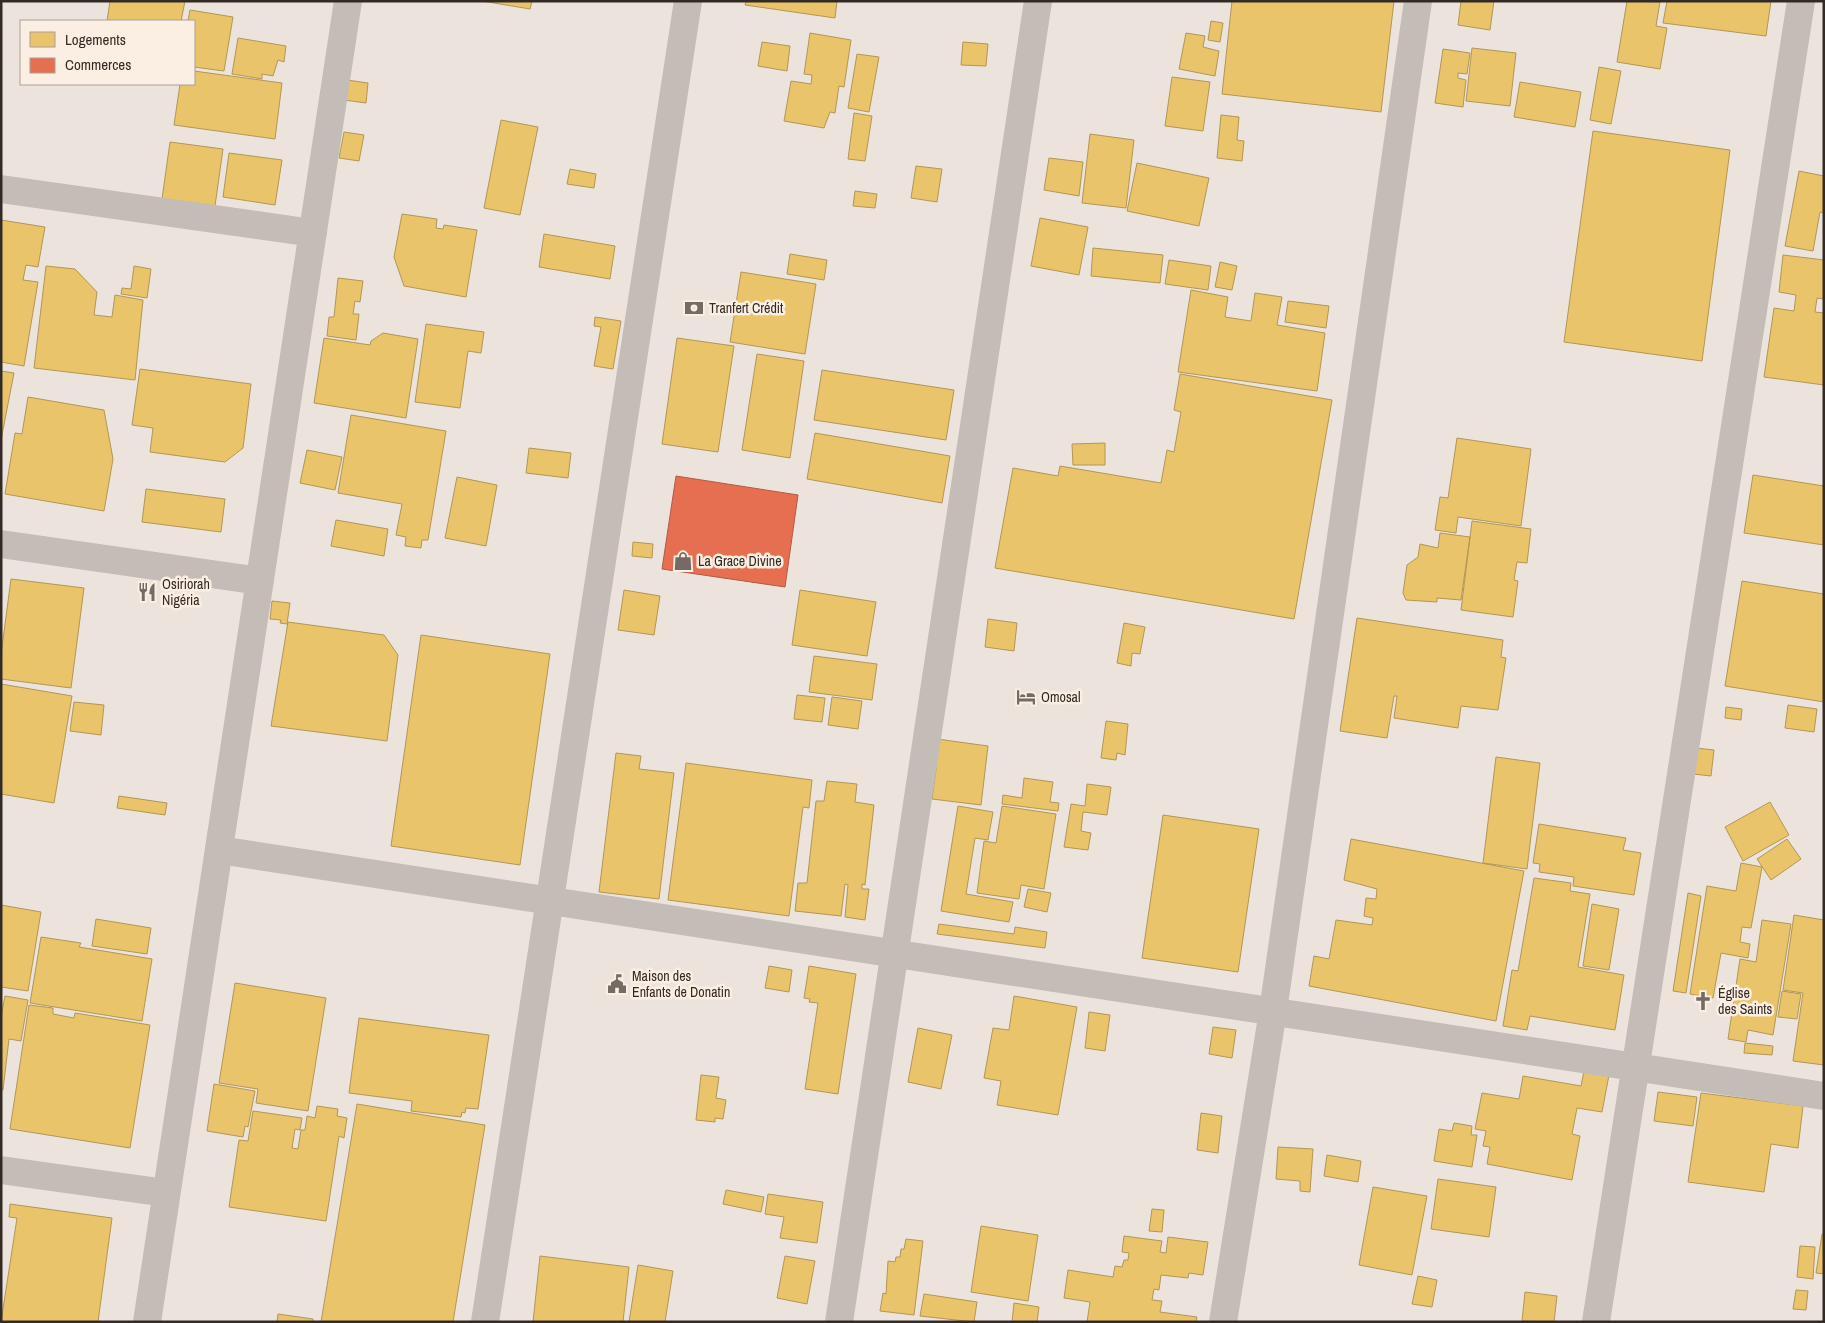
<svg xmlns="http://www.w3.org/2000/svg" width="1825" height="1323" font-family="'Archivo Narrow',sans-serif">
<rect width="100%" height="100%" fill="#ece4dc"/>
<path fill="#e9c46a" stroke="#b39655" d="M110,1H185L181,21H107Z
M482,1H532L530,9Z
M746,1H837L835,18L745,5Z
M1232,1H1394L1381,112L1222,94Z
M1461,1H1494L1490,30L1458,25Z
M1627,1L1660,2L1656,26L1667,28L1660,69L1617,62Z
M1667,1H1771L1766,36L1663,23Z
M190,10L233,17L224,71L194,67V21H188Z
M1211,21L1223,23L1220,42L1208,40Z
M810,33L851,40L844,87L839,86L835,113L830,112L824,128L784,121L791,81L811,84L812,75L804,74Z
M1186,33L1205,36L1203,47L1219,51L1215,76L1179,69Z
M238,38L286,46L284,62L278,60L273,76L262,74V79L232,74Z
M762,42L790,46L787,71L758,66Z
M963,42L988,44L986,66L961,65Z
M1472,48L1516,53L1510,106L1466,101Z
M1443,49L1470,53L1467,74L1458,73V78L1466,80L1463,107L1435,103Z
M857,54L879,57L869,112L848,108Z
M1599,67L1621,71L1611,124L1590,120Z
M194,71L282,83L275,139L174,125L180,84H194Z
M1172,77L1210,82L1203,131L1165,126Z
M347,80L368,83L366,103L344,100Z
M1520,82L1581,92L1575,127L1514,117Z
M854,113L872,116L865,161L848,159Z
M1221,115L1239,117L1237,140L1244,141L1242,161L1217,158Z
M501,120L538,127L520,215L484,208Z
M1593,131L1730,150L1702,361L1564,342Z
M344,132L364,135L359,161L339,158Z
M1090,134L1134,140L1126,208L1082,203Z
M170,142L223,149L215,206L162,199Z
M229,153L282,160L275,205L223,197Z
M1049,158L1083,162L1079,196L1044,190Z
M1137,163L1209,178L1199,226L1127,211Z
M916,166L942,169L937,202L911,198Z
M570,169L596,174L594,188L567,184Z
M1799,171L1824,176V213L1820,212L1813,251L1785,246Z
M855,191L877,194L875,208L853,206Z
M402,214L437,219L436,228L443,229L444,225L477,230L466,297L404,286L394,257Z
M1040,218L1088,227L1079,275L1031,266Z
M1,220L45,227L38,267L26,265L23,280L38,282L24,366L1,362Z
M544,234L615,246L610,279L539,267Z
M1093,248L1163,255L1160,283L1091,276Z
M790,254L827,260L824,280L787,274Z
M1783,255L1824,260V299L1817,298L1815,312L1824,313V385L1764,377L1774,308L1794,311L1796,295L1779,292Z
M1169,260L1211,266L1208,290L1165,284Z
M1220,262L1237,266L1232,290L1215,287Z
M46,266L75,269L97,292L94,315L112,317L115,295L143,300L135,380L34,368Z
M134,266L151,269L147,298L121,294L122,288L131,289Z
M741,272L816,284L805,354L730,342Z
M338,278L363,281L360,302L355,301L353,314H359L356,340L327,336L329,317H334Z
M1191,290L1228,297L1225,317L1251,321L1255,293L1282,297L1277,325L1325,333L1317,391L1178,372Z
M1288,301L1329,306L1326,328L1285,322Z
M595,317L621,321L613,369L594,366L601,327L594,326Z
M426,324L484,332L481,353L468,351L460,408L415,402Z
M383,333L418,339L406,418L314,403L324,338L370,345L371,341Z
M677,338L734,346L718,452L662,444Z
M757,354L804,361L790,458L742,450Z
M140,369L251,384L243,448L225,462L150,452L153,428L132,425Z
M822,370L954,390L946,440L814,420Z
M1,371L14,373L1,440Z
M1180,374L1332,400L1294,619L995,568L1013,468L1058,476L1060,466L1161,483L1167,450L1174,452L1181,412L1174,410Z
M28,397L104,410L113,459L104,511L5,494L15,433L22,434Z
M351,415L446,431L428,540H422L421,548L405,546L406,537L396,535L402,504L338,493Z
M815,433L950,456L942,503L807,479Z
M1457,438L1531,449L1521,526L1458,517L1456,533L1435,530L1440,497L1448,498Z
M1105,443V465H1073L1072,444Z
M529,448L571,453L568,478L526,473Z
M307,450L342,457L335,490L300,483Z
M1753,475L1824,486V545L1744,533Z
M457,477L497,485L486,546L445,538Z
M146,489L225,499L221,532L142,522Z
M336,520L388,529L384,556L331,546Z
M1472,521L1531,529L1527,563L1517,562L1514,580L1518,581L1513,617L1461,610Z
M1440,533L1470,537L1461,600L1437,598V602L1406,600L1403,593L1407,565L1418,557L1420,544L1438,548Z
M633,542L653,544L652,558L632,556Z
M11,579L84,588L71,688L1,679V655Z
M1742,581L1824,594V702L1725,686Z
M624,590L660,596L654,635L618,630Z
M800,590L876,602L867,656L792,645Z
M272,601L290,603L287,624L280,623L281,620L270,619Z
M1357,618L1503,640L1501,657L1506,658L1498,710L1461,706L1458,728L1394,718L1397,696H1394L1387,738L1340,731Z
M988,619L1017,623L1014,651L985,647Z
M288,622L384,635L398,655L387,741L271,726Z
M1124,623L1145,627L1140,654L1132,653L1131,666L1117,663Z
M421,635L550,654L520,865L391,846Z
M814,656L877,664L872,700L809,692Z
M1,684L72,696L54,803L1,794Z
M797,695L825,698L822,722L794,719Z
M832,697L862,701L858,729L828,725Z
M74,702L104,705L101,735L70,731Z
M1788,705L1817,709L1814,732L1785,728Z
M1726,707L1742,709L1741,720L1725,718Z
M1106,721L1128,724L1125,755L1117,753L1116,760L1101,758Z
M937,739L988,746L981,805L932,799L936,769Z
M1696,748L1714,750L1711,776L1693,774Z
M616,753L641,756L639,769L674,773L659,899L599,892Z
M1496,757L1540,763L1527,869L1483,863Z
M686,763L812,780L809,808L803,807L789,916L668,900Z
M1024,778L1053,782L1050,802L1059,803L1058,811L1002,804L1003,795L1022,798Z
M827,781L857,784L855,802L874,805L865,885L862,884V889H869L865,920L845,917L848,885L845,884L841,916L795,911L798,883H807L816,801H824Z
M1087,784L1111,787L1107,815L1083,812L1081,831L1091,833L1088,850L1064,847L1071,804L1085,806Z
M119,796L167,803L165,815L117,808Z
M1770,802L1789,835L1743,861L1725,827Z
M958,806L993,812L988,840L975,838L966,894L1013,902L1009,922L941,911Z
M1002,806L1056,814L1044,889L1021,885L1019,899L977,893L984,841L996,843Z
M1163,815L1259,829L1238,972L1142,958Z
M1539,824L1626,838L1623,850L1641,853L1634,895L1573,886L1574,877L1539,872L1540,864L1533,863Z
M1351,839L1524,871L1496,1021L1309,986L1314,956L1329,959L1336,920L1372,925L1373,918L1364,916L1366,898L1376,899L1377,889L1344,880Z
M1787,839L1801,859L1771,880L1757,859Z
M1741,863L1762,867L1751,928L1742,927L1740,942L1750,944L1748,958L1721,953L1713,998L1690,994L1707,886L1736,891Z
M1534,878L1571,883L1570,891L1590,894L1578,967L1624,975L1615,1030L1530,1016L1527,1030L1503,1026L1512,970L1518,971Z
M1028,889L1051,893L1047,912L1024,907Z
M1688,893L1701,896L1686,993L1673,991Z
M1592,904L1619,909L1609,970L1583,966Z
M1,905L41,912L28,991L1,987Z
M1794,915L1824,920V1065L1793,1061L1803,993L1783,990Z
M96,919L151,928L147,954L92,946Z
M1762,920L1791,924L1773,1035L1748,1030L1746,1042L1728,1039L1740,959L1756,962Z
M939,924L1014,934L1015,927L1047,932L1045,948L937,934Z
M41,937L81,943L79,947L152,959L142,1021L30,1003Z
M769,966L792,970L789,992L765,988Z
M809,966L856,974L838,1094L805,1089L818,1003L809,1002L810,999L804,998Z
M235,983L326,998L308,1111L256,1103L258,1089L219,1083Z
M1782,991L1801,994L1797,1019L1778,1017Z
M5,996L28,1000L21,1041L9,1039L3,1090H1V1016Z
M1014,996L1077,1007L1058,1115L997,1105L1001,1081L984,1078L993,1028L1009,1030Z
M29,1005L53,1008V1014L74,1018L75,1013L150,1025L130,1148L10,1129Z
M1089,1012L1110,1015L1105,1051L1085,1048Z
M359,1018L489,1035L478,1109L466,1108L465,1113L462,1112L461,1117L411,1111L412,1101L349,1093Z
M1213,1027L1236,1030L1232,1058L1209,1054Z
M918,1028L952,1035L941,1089L908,1082Z
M1745,1043L1773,1046L1772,1055L1744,1053Z
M1584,1071L1609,1075L1602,1112L1577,1108L1572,1134L1580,1136L1572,1180L1487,1164L1490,1147L1483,1146L1486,1131L1475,1129L1482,1093L1519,1099L1523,1076L1581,1086Z
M701,1075L719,1077L716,1098L726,1100L723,1119L715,1118V1122L696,1120Z
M214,1084L255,1091L248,1127L245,1126L243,1137L207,1131Z
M1658,1092L1697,1097L1693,1126L1654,1121Z
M1701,1093L1803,1106L1798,1148L1771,1144L1764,1192L1688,1182Z
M357,1104L485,1125L453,1322H321Z
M317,1106L338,1109L337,1116L347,1118L344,1138L339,1136L326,1221L229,1207L239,1140L248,1141L253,1111L302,1118L300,1130L295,1129L292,1148L298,1149L301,1130H305L307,1116L315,1118Z
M1201,1113L1222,1116L1218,1153L1197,1150Z
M1454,1123L1472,1126L1471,1135H1477L1472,1167L1434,1161L1439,1129L1452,1131Z
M1278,1147L1313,1149L1310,1192L1300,1191V1181L1276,1179Z
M1327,1155L1361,1161L1358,1182L1324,1176Z
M1438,1179L1496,1187L1489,1237L1431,1229Z
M1373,1187L1427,1196L1412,1275L1359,1265Z
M726,1190L764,1197L761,1212L723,1204Z
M768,1194L823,1202L817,1243L780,1238L784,1217L765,1214Z
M10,1204L112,1218L98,1322H1L17,1218L9,1217Z
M1152,1209L1164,1210L1162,1232L1149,1231Z
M981,1226L1038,1235L1028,1301L971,1292Z
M1822,1234H1824V1274L1816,1273Z
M1124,1236L1162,1241L1160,1252L1166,1253L1168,1237L1208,1242L1203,1275L1189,1273L1188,1278L1161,1275L1159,1290L1154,1289L1152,1300L1162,1301L1160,1312L1197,1317L1196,1322H1087L1090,1302L1064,1298L1068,1270L1113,1277L1115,1266L1122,1267L1124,1260H1128L1129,1253L1122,1252Z
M906,1239L923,1241L914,1315L880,1311L883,1293L886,1294L888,1261L895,1262L896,1257H900L901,1249H904Z
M1800,1246L1815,1247L1813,1279L1797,1277Z
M540,1256L629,1267L623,1322H533Z
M785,1256L815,1261L807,1304L777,1298Z
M638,1265L673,1271L665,1322H629Z
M1418,1276L1437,1280L1432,1307L1412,1304Z
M1796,1290L1808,1291L1806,1310L1793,1309Z
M1525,1292L1557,1296L1554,1322L1522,1321Z
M924,1294L977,1302L974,1322L920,1316Z
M1014,1303L1039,1307L1037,1322H1012Z
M278,1314L313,1319V1322H277Z"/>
<path fill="#e76f51" stroke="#b15a44" d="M676,476L798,495L785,587L662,569Z"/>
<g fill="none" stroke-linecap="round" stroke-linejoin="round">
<path stroke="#c4bcb6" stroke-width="28" d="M1,189L313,233
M1,544L260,581
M219,850L1824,1096
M1,1170L166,1193
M147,1322L348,1
M485,1322L688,1
M839,1322L1038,1
M1223,1322L1273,1011L1418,1
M1596,1322L1801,1"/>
</g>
<defs>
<g id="bank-bare" transform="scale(1.5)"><path d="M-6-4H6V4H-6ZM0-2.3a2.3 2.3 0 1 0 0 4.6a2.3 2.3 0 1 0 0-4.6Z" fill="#746b65" stroke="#faefe2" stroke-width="2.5" paint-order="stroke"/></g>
<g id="shop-bare" transform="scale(1.5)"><path d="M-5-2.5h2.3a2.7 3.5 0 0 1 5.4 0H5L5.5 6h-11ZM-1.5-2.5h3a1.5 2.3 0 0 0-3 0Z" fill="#746b65" stroke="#faefe2" stroke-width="2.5" paint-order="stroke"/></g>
<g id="restaurant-bare" transform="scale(1.5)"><path d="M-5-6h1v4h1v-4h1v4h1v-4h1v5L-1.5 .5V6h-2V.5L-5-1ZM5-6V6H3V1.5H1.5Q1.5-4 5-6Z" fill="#746b65" stroke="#faefe2" stroke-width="2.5" paint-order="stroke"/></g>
<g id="hotel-bare" transform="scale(1.5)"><path d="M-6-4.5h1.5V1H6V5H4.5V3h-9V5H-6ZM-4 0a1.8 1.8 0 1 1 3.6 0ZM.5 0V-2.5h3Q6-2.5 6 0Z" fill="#746b65" stroke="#faefe2" stroke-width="2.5" paint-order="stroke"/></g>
<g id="civic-bare" transform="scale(1.5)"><path d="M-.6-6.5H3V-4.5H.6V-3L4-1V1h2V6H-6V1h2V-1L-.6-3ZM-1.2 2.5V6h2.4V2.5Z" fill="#746b65" stroke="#faefe2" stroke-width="2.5" paint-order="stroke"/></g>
<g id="church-bare" transform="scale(1.5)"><path d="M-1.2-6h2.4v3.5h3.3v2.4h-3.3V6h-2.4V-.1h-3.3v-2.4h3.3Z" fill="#746b65" stroke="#faefe2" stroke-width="2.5" paint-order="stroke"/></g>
</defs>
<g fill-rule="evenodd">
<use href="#bank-bare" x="694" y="308"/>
<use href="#shop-bare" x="683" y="561"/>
<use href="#restaurant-bare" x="147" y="592"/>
<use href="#hotel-bare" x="1026" y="697"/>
<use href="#civic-bare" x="617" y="984"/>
<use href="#church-bare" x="1703" y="1001"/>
</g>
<g text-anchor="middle" stroke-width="5" stroke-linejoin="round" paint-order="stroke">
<g font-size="14" fill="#342a25" stroke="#faefe2" text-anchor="start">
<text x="709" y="313">Tranfert Crédit</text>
<text x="698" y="566">La Grace Divine</text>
<text x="162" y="589">Osiriorah<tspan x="162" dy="16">Nigéria</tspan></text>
<text x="1041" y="702">Omosal</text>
<text x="632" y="981">Maison des<tspan x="632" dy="16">Enfants de Donatin</tspan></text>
<text x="1718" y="998">Église<tspan x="1718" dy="16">des Saints</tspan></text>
</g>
</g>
<rect width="1825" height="1323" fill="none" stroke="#342a25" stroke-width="5"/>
<rect x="20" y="20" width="175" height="65" fill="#faefe2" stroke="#aba096"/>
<rect x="30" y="32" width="25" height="15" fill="#e9c46a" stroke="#aba096"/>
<text x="65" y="45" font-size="15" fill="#342a25">Logements</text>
<rect x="30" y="58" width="25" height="15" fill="#e76f51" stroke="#aba096"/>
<text x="65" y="70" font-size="15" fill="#342a25">Commerces</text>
</svg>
